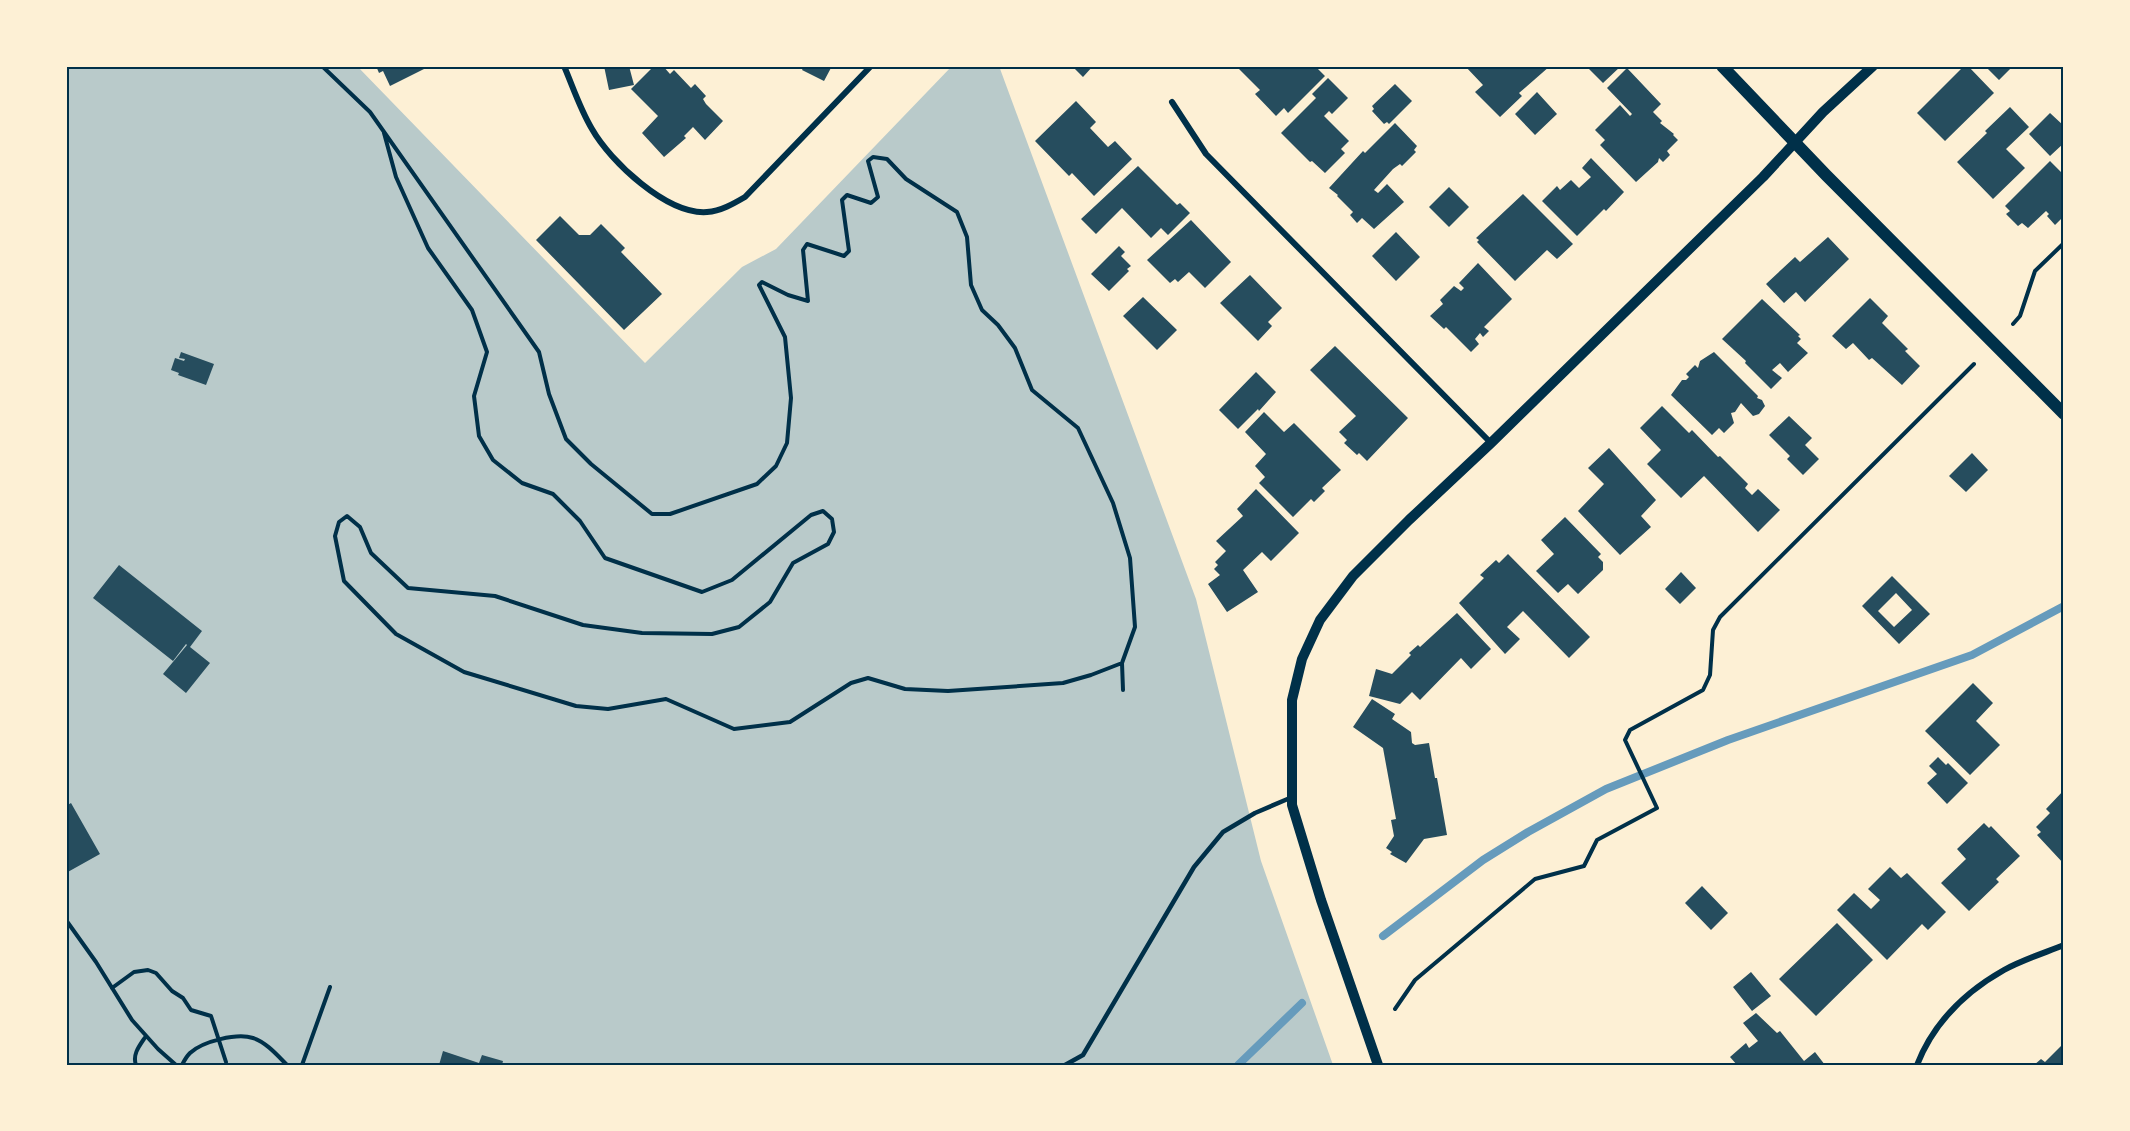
<svg xmlns="http://www.w3.org/2000/svg" width="2130" height="1131" font-family="'Times New Roman',serif">
<rect width="100%" height="100%" fill="#fdf0d5"/>
<path fill="#b9caca" d="M66,66H357L645,363L742,267L776,249L952,66H999L1196,599L1261,861L1333,1065H66Z"/>
<g fill="none" stroke-linecap="round" stroke-linejoin="round">
<path stroke="#669bbc" stroke-width="8" d="M1383,936L1483,860L1528,832L1606,789L1728,740L1972,655L2064,606
M1238,1065L1302,1003"/>
</g>
<path fill="#264d5e" fill-rule="evenodd" d="M376,66H430L390,86L383,71L379,73Z
M604,66H629L634,85L609,90Z
M654,66H663L670,74L674,70L691,88L695,84L706,96L703,99L706,104L723,121L705,140L693,127L684,136L686,138L664,157L642,133L658,116L631,89Z
M804,66H832L824,81L802,70Z
M1072,66H1093L1083,77Z
M1236,66H1315L1325,76L1288,113L1284,108L1276,116L1255,94L1260,90Z
M1465,66H1550L1519,93L1522,96L1500,117L1475,92L1483,85Z
M1586,66H1621L1603,83Z
M1964,66H1968L1994,93L1945,141L1917,113Z
M1985,66H2013L1999,80Z
M1627,68L1661,104L1653,112L1662,121L1660,123L1674,134L1673,135L1678,140L1667,151L1670,155L1663,162L1659,158L1658,162L1636,182L1600,145L1605,140L1595,130L1620,105L1630,116L1632,114L1607,88Z
M1328,78L1348,98L1332,114L1329,111L1324,116L1349,141L1341,149L1345,153L1325,173L1312,161L1310,162L1281,133L1316,98L1312,94Z
M1395,84L1412,101L1389,124L1387,122L1384,124L1372,111L1374,109L1372,106Z
M1537,92L1557,114L1535,135L1515,114Z
M1076,101L1096,122L1090,128L1108,147L1115,141L1132,159L1094,196L1072,173L1069,176L1035,141Z
M2010,107L2029,127L2006,149L2025,168L1993,199L1957,162L1987,133L1985,131Z
M2050,113L2064,126V143L2050,156L2029,134Z
M1395,123L1417,146L1414,150L1416,152L1402,166L1400,164L1393,169L1374,190L1378,193L1387,184L1404,202L1374,229L1362,218L1357,223L1350,215L1353,212L1337,196L1338,195L1329,188L1363,151L1365,153Z
M1591,158L1624,192L1606,211L1604,209L1577,236L1542,201L1557,186L1560,190L1571,180L1579,188L1591,177L1582,168Z
M2050,161L2062,173L2064,171V216L2055,225L2047,216L2049,214L2046,211L2028,228L2022,223L2018,226L2006,214L2010,211L2005,206Z
M1138,166L1177,205L1180,203L1190,213L1168,235L1161,228L1151,238L1122,208L1096,234L1081,219Z
M1449,187L1469,207L1449,227L1429,207Z
M1523,194L1573,244L1557,259L1547,250L1515,281L1477,242L1479,240L1476,238Z
M560,216L579,235H590L601,224L625,248L621,252L662,294L624,330L536,240Z
M1191,220L1231,262L1205,288L1189,272L1178,282L1175,279L1170,283L1147,260Z
M1396,232L1420,257L1396,281L1372,256Z
M1828,237L1849,259L1805,302L1796,292L1784,303L1766,284L1795,257L1800,262Z
M1119,246L1125,252L1121,256L1131,266L1127,269L1129,271L1109,291L1091,274Z
M1478,263L1512,299L1484,327L1489,331L1483,337L1480,333L1475,339L1479,344L1471,352L1446,327L1444,329L1430,316L1443,304L1440,300L1454,286L1461,291L1464,288L1459,283Z
M1250,275L1282,308L1268,322L1272,326L1258,341L1220,303Z
M1143,297L1177,330L1157,350L1123,316Z
M1870,298L1888,316L1882,323L1908,349L1905,351L1920,366L1902,385L1872,358L1869,360L1853,343L1846,349L1832,336Z
M1762,299L1800,335L1798,336L1801,339L1797,343L1808,353L1788,372L1780,363L1772,370L1782,378L1771,389L1745,363L1746,361L1722,339Z
M1335,346L1408,418L1367,461L1359,453L1357,455L1344,443L1347,440L1339,432L1356,416L1310,370Z
M181,352L214,364L206,385L178,375L179,373L171,370L175,358L184,361L185,359L179,358Z
M1714,352L1758,396L1757,398L1762,400L1765,406L1759,414L1753,416L1741,403L1735,412L1731,413L1734,423L1724,433L1719,428L1712,435L1671,395L1682,380H1686L1689,377L1686,374L1695,365L1698,368L1700,361Z
M1256,372L1276,392L1259,411L1258,409L1238,429L1219,410Z
M1662,406L1689,433L1692,430L1718,457L1720,456L1748,484L1745,488L1752,495L1758,489L1780,510L1758,532L1704,476L1681,498L1647,464L1661,450L1640,428Z
M1264,412L1284,432L1294,423L1341,470L1322,488L1325,491L1314,502L1311,499L1293,517L1259,483L1265,477L1255,466L1266,454L1245,432Z
M1789,416L1812,438L1805,445L1819,459L1803,475L1787,459L1790,456L1769,435Z
M1609,448L1656,500L1641,516L1651,527L1620,555L1578,511L1604,484L1588,468Z
M1972,453L1988,470L1966,492L1949,476Z
M1256,489L1299,533L1271,561L1262,552L1243,570L1258,592L1227,612L1208,584L1220,575L1214,569L1218,565L1215,562L1226,551L1216,541L1243,516L1237,509Z
M1565,517L1601,554L1598,557L1603,562V570L1578,594L1568,584L1558,593L1536,571L1554,554L1541,540Z
M1508,554L1590,637L1569,658L1523,611L1507,627L1520,639L1505,654L1459,603L1484,578L1480,575L1496,560L1499,563Z
M119,565L202,631L190,647L210,663L186,693L163,674L187,645L186,644L173,661L93,598Z
M1681,572L1696,588L1680,604L1665,589Z
M1892,576L1930,614L1899,644L1862,606ZM1896,593L1912,610L1894,627L1878,611Z
M1457,613L1491,649L1471,669L1461,658L1420,700L1412,692L1400,704L1369,696L1376,669L1392,674L1411,655L1409,653L1418,645L1420,647Z
M1973,683L1993,703L1976,721L2000,745L1970,775L1925,731Z
M1372,699L1395,714L1392,719L1411,732L1412,743L1415,745L1429,743L1435,778H1437L1447,835L1424,839L1406,863L1390,854L1392,852L1386,848L1394,836L1391,820L1396,819L1383,748L1353,727Z
M1938,757L1946,765L1948,763L1968,783L1947,804L1927,783L1937,774L1929,766Z
M2064,790V864L2037,835L2041,832L2036,827L2050,813L2046,809Z
M71,803L100,854L66,873V806Z
M1984,823L1989,828L1991,826L2020,856L1996,879L1999,882L1969,911L1941,883L1966,859L1957,849Z
M1890,867L1901,878L1907,873L1946,912L1928,930L1922,924L1887,960L1837,910L1854,893L1871,909L1880,900L1868,889Z
M1702,886L1728,913L1711,930L1685,903Z
M1837,923L1873,960L1816,1016L1779,979Z
M1751,972L1771,996L1752,1011L1733,987Z
M1756,1013L1777,1033L1780,1031L1804,1061L1815,1052L1825,1065H1737L1730,1057L1746,1043L1749,1048L1758,1041L1743,1023Z
M2064,1043V1065H2034L2041,1059L2045,1062Z
M443,1051L479,1063L482,1055L503,1061L502,1065H439Z"/>
<g fill="none" stroke-linecap="round" stroke-linejoin="round">
<path stroke="#003049" stroke-width="4" d="M322,66L370,112L539,352L549,394L566,439L591,464L652,514H670L757,484L776,466L787,443L791,398L785,337L759,285L762,282L788,295L808,301L803,250L807,244L844,256L849,251L842,200L847,195L871,203L878,197L868,161L873,157L887,159L906,179L957,212L967,237L971,285L982,310L998,325L1015,348L1032,390L1078,428L1113,503L1130,558L1135,627L1122,663L1123,690
M384,133L396,177L428,248L472,310L487,352L474,396L479,436L493,460L522,483L553,494L580,521L605,558L702,592L732,580L811,515L823,511L832,519L834,532L828,544L793,563L770,602L739,627L712,634L642,633L583,625L495,596L408,588L371,553L360,527L347,516L339,522L335,536L344,581L396,634L464,672L576,706L608,709L666,699L734,729L790,722L851,683L868,678L905,689L948,691L1063,683L1091,675L1122,663
M2013,324L2020,316L2035,271L2064,243
M66,920L96,962L132,1020L158,1049L176,1065
M112,988L134,972L148,970L156,973L172,991L183,998L191,1010L211,1016L226,1062
M1395,1009L1415,980L1535,879L1584,866L1597,840L1657,808L1625,740L1630,730L1703,690L1710,675L1713,630L1720,617L1974,364
M66,1011H67
M136,1065C132,1054 140,1045 146,1036
M182,1065C184,1061 187,1056 190,1053C203,1041 237,1033 253,1038C266,1042 278,1056 287,1065
M302,1065L330,987"/>
<path stroke="#003049" stroke-width="4.5" d="M1065,1065L1083,1055L1194,867L1223,832L1255,813L1290,798"/>
<path stroke="#003049" stroke-width="6" d="M564,66C573,87 580,109 592,129C610,161 667,215 707,212C721,211 733,204 745,197L871,66
M1172,102L1206,154L1491,443
M1917,1065C1933,1024 1965,992 2004,970C2022,960 2044,953 2064,945"/>
<path stroke="#003049" stroke-width="10" d="M1378,1065L1321,900L1292,805V700L1302,659L1320,620L1353,576L1409,520L1491,443L1763,177L1823,112L1873,66"/>
<path stroke="#003049" stroke-width="12" d="M1722,66L1826,175L2064,414"/>
</g>
<rect width="2130" height="1131" fill="none" stroke="#fdf0d5" stroke-width="135"/>
<rect x="68" y="68" width="1994" height="996" fill="none" stroke="#003049" stroke-width="2"/>
</svg>
